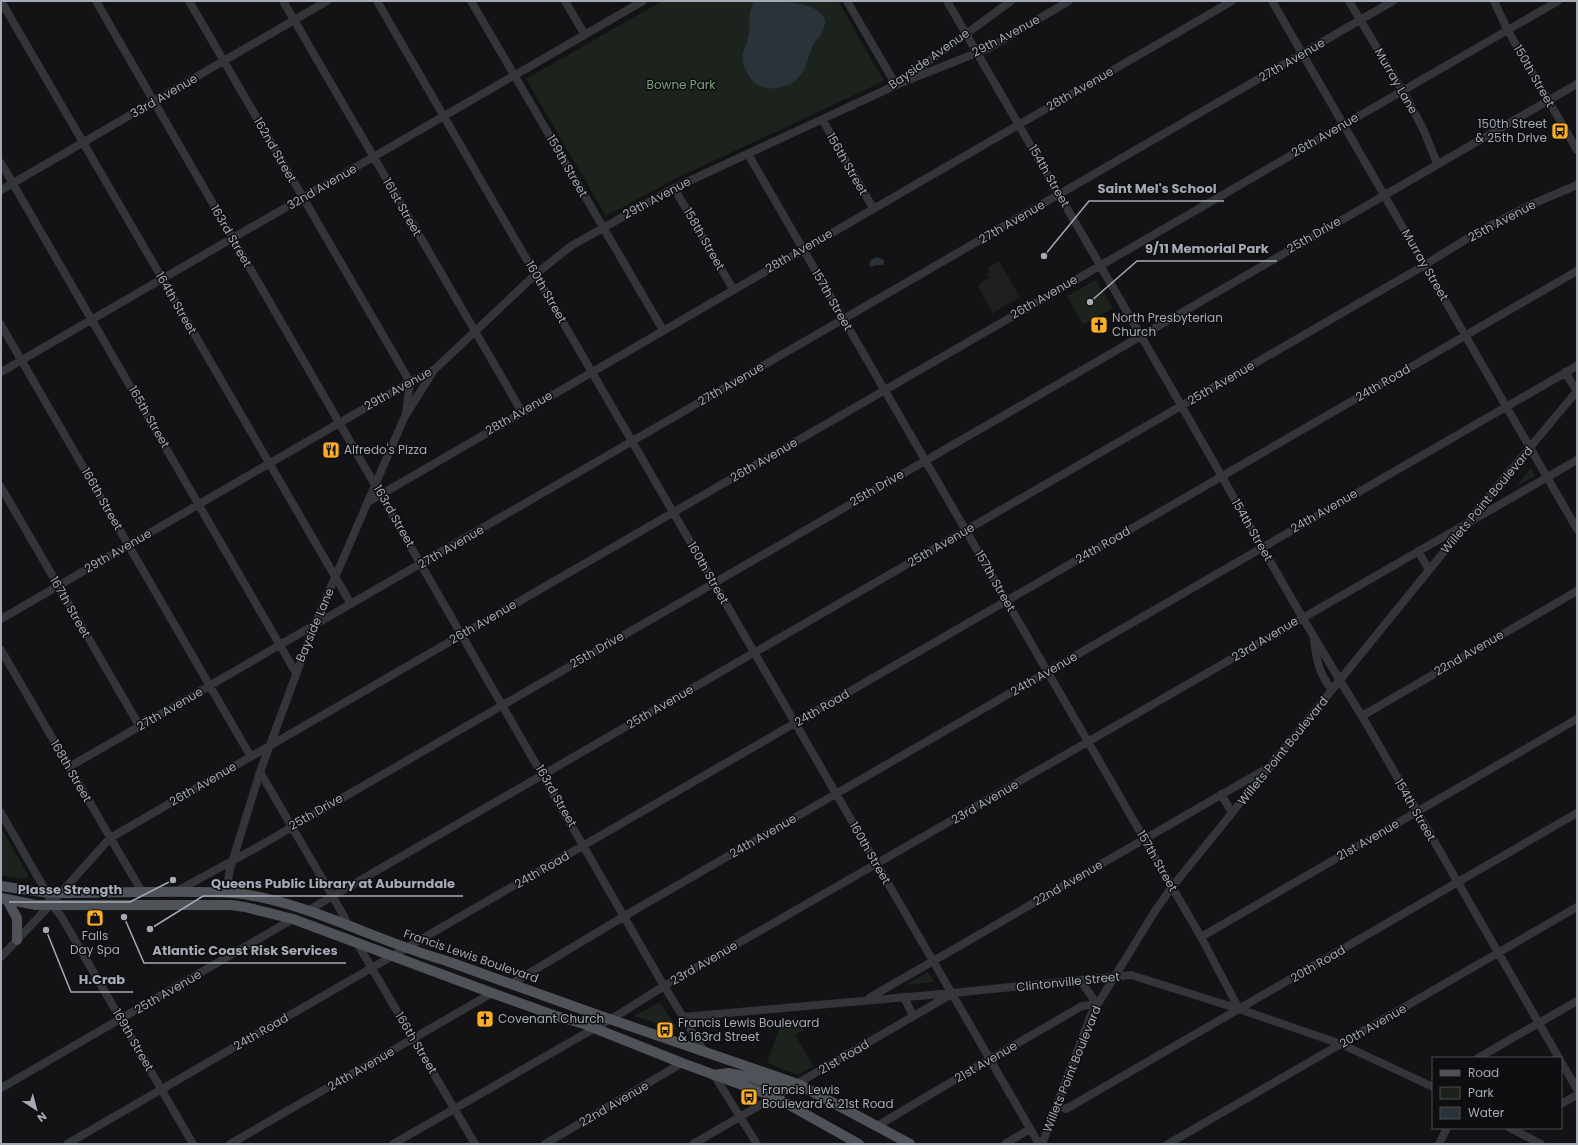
<svg xmlns="http://www.w3.org/2000/svg" width="1578" height="1145" font-family="Poppins,sans-serif">
<rect width="100%" height="100%" fill="#131315"/>
<path fill="#1f1f22" d="M999,261L1020,297L993,313L978,287L980,286L979,284L989,278L987,274L990,272L987,268Z"/>
<path fill="#1b231c" d="M662,1H838L884,81L675,179L606,216L526,79Z
M1096,280L1113,308L1083,325L1067,296Z
M1531,468L1535,476L1516,487Z
M1,828L29,876L24,879L1,875Z
M928,972L934,982L905,985Z
M660,1002L678,1030L634,1016Z
M782,1019H802L805,1029L795,1035L813,1066L798,1075L767,1063Z"/>
<path fill="#293339" d="M754,1C772,1 834,0 824,28C823,34 817,38 814,43C808,55 808,69 797,79C787,88 767,93 755,83C752,81 750,77 748,74C744,68 741,61 743,54C743,50 746,46 747,42C752,28 746,15 754,1Z
M877,257L884,260V264L882,265H876L871,267L869,264L871,260Z"/>
<g fill="none" stroke-linecap="round" stroke-linejoin="round">
<path stroke="#34353a" stroke-width="8" d="M1,1L351,604
M96,1L664,986L704,1051
M189,1L410,382L406,413
M283,1L522,412
M377,1L1039,1144
M471,1L663,330
M565,1L585,35
M847,1L896,85L989,48L1069,1
M947,1C1031,147 1117,293 1201,440C1254,532 1305,626 1362,716L1559,1058
M1272,1L1577,529
M1349,1L1408,100L1424,131L1437,163
M1494,1L1507,29L1577,150
M822,119L873,208
M748,154L1201,937L1239,1009
M1,163L296,673
M674,188L733,289
M1,190L327,1
M1,325L251,757
M1,372L643,1
M1565,372L1577,391
M1,487L140,727
M368,502L1232,1
M1471,518L1577,391
M1418,551L1429,570
M1,619L410,382L435,369L536,274L571,246L674,188L896,85L1011,1
M1314,641C1317,662 1319,673 1332,690
M1,650L142,892
M1362,716L1577,591
M69,767L1393,1
M260,772L345,918L348,926
M1221,794L1232,813
M1,813L47,893L51,904L61,916L193,1144
M177,891L254,849L1577,84
M226,892L230,869L260,772L314,626L405,416L434,370
M307,911L1418,269L1478,232L1530,205L1577,185
M1201,937L1577,719
M357,943L475,1144
M1,957L51,904L110,838L1558,1
M1080,980L1097,1004
M511,984L633,911L1577,366
M904,997L913,1016
M869,998L1266,769
M683,1017L952,993L1131,975L1239,1009L1341,1044L1433,1087
M1478,1058L1577,1001
M1561,1062L1577,1089
M714,1075L757,1144
M1,1088L293,919
M1561,1104L1577,1095
M1057,1105L1066,1109L1577,813
M877,1126L990,1059L1082,1006L1097,1004
M1510,1128L1541,1144
M67,1144L1577,271
M230,1144L492,993
M393,1144L621,1013L664,986L1577,460
M545,1144L682,1063
M693,1144L950,995
M1005,1144L1030,1129
M1042,1144L1091,1015L1155,911L1172,887L1464,527
M1168,1144L1577,907
M1439,1144L1447,1128"/>
<path stroke="#505259" stroke-width="10" d="M1,886C21,889 41,893 61,893C107,893 152,891 198,892C213,892 228,892 243,894C313,905 377,941 444,960L598,1015L798,1084L910,1144
M1,898L36,905H231L245,907L293,919L492,993L556,1016L584,1024L682,1063L775,1097L859,1144
M7,900L17,918V940
M714,1075L728,1073L750,1077L780,1087L796,1084"/>
</g>
<defs>
<g id="bus-square" transform="scale(0.9)"><rect x="-9" y="-9" width="18" height="18" rx="4" fill="#faae27" stroke="#0e0e10"/><path d="M-5-6H5V4H4V6H2V4H-2V6H-4V4H-5ZM-3.5-4V0h7V-4ZM-3.5 1.2v1.5H-2V1.2ZM2 1.2v1.5H3.5V1.2Z" fill="#111"/></g>
<g id="church-square" transform="scale(0.9)"><rect x="-9" y="-9" width="18" height="18" rx="4" fill="#faae27" stroke="#0e0e10"/><path d="M-1.2-6h2.4v3.5h3.3v2.4h-3.3V6h-2.4V-.1h-3.3v-2.4h3.3Z" fill="#111"/></g>
<g id="restaurant-square" transform="scale(0.9)"><rect x="-9" y="-9" width="18" height="18" rx="4" fill="#faae27" stroke="#0e0e10"/><path d="M-5-6h1v4h1v-4h1v4h1v-4h1v5L-1.5 .5V6h-2V.5L-5-1ZM5-6V6H3V1.5H1.5Q1.5-4 5-6Z" fill="#111"/></g>
<g id="shop-square" transform="scale(0.9)"><rect x="-9" y="-9" width="18" height="18" rx="4" fill="#faae27" stroke="#0e0e10"/><path d="M-5-2.5h2.3a2.7 3.5 0 0 1 5.4 0H5L5.5 6h-11ZM-1.5-2.5h3a1.5 2.3 0 0 0-3 0Z" fill="#111"/></g>
</defs>
<g fill-rule="evenodd">
<use href="#bus-square" x="1560" y="131"/>
<use href="#church-square" x="1099" y="325"/>
<use href="#restaurant-square" x="331" y="450"/>
<use href="#shop-square" x="95" y="918"/>
<use href="#church-square" x="485" y="1019"/>
<use href="#bus-square" x="665" y="1030"/>
<use href="#bus-square" x="749" y="1097"/>
</g>
<g text-anchor="middle" stroke-width="3" stroke-linejoin="round" paint-order="stroke">
<g font-size="12" fill="#a4aab6" stroke="#0e0e10">
<text transform="translate(1006 36) rotate(-28)" y="4">29th Avenue</text>
<text transform="translate(929 59) rotate(-35)" y="4">Bayside Avenue</text>
<text transform="translate(1292 60) rotate(-30)" y="4">27th Avenue</text>
<text transform="translate(1534 76) rotate(60)" y="4">150th Street</text>
<text transform="translate(1396 81) rotate(60)" y="4">Murray Lane</text>
<text transform="translate(1080 89) rotate(-30)" y="4">28th Avenue</text>
<text transform="translate(164 96) rotate(-30)" y="4">33rd Avenue</text>
<text transform="translate(1325 135) rotate(-30)" y="4">26th Avenue</text>
<text transform="translate(275 150) rotate(60)" y="4">162nd Street</text>
<text transform="translate(847 164) rotate(60)" y="4">156th Street</text>
<text transform="translate(567 166) rotate(60)" y="4">159th Street</text>
<text transform="translate(1049 176) rotate(60)" y="4">154th Street</text>
<text transform="translate(322 187) rotate(-30)" y="4">32nd Avenue</text>
<text transform="translate(657 198) rotate(-28)" y="4">29th Avenue</text>
<text transform="translate(402 207) rotate(60)" y="4">161st Street</text>
<text transform="translate(1502 221) rotate(-28)" y="4">25th Avenue</text>
<text transform="translate(1012 222) rotate(-30)" y="4">27th Avenue</text>
<text transform="translate(1314 235) rotate(-30)" y="4">25th Drive</text>
<text transform="translate(231 236) rotate(60)" y="4">163rd Street</text>
<text transform="translate(704 239) rotate(60)" y="4">158th Street</text>
<text transform="translate(799 251) rotate(-30)" y="4">28th Avenue</text>
<text transform="translate(1425 265) rotate(60)" y="4">Murray Street</text>
<text transform="translate(546 292) rotate(60)" y="4">160th Street</text>
<text transform="translate(1044 297) rotate(-30)" y="4">26th Avenue</text>
<text transform="translate(832 300) rotate(60)" y="4">157th Street</text>
<text transform="translate(176 303) rotate(60)" y="4">164th Street</text>
<text transform="translate(1221 383) rotate(-30)" y="4">25th Avenue</text>
<text transform="translate(1383 383) rotate(-30)" y="4">24th Road</text>
<text transform="translate(731 384) rotate(-30)" y="4">27th Avenue</text>
<text transform="translate(398 389) rotate(-29)" y="4">29th Avenue</text>
<text transform="translate(519 413) rotate(-30)" y="4">28th Avenue</text>
<text transform="translate(149 417) rotate(60)" y="4">165th Street</text>
<text transform="translate(764 460) rotate(-30)" y="4">26th Avenue</text>
<text transform="translate(877 488) rotate(-30)" y="4">25th Drive</text>
<text transform="translate(102 499) rotate(60)" y="4">166th Street</text>
<text transform="translate(1487 500) rotate(-50)" y="4">Willets Point Boulevard</text>
<text transform="translate(1324 511) rotate(-30)" y="4">24th Avenue</text>
<text transform="translate(394 516) rotate(60)" y="4">163rd Street</text>
<text transform="translate(1252 530) rotate(60)" y="4">154th Street</text>
<text transform="translate(941 545) rotate(-30)" y="4">25th Avenue</text>
<text transform="translate(1103 545) rotate(-30)" y="4">24th Road</text>
<text transform="translate(451 547) rotate(-30)" y="4">27th Avenue</text>
<text transform="translate(118 551) rotate(-30)" y="4">29th Avenue</text>
<text transform="translate(708 573) rotate(60)" y="4">160th Street</text>
<text transform="translate(995 581) rotate(60)" y="4">157th Street</text>
<text transform="translate(70 607) rotate(60)" y="4">167th Street</text>
<text transform="translate(483 622) rotate(-30)" y="4">26th Avenue</text>
<text transform="translate(315 625) rotate(-67)" y="4">Bayside Lane</text>
<text transform="translate(1265 639) rotate(-31)" y="4">23rd Avenue</text>
<text transform="translate(597 650) rotate(-30)" y="4">25th Drive</text>
<text transform="translate(1469 653) rotate(-30)" y="4">22nd Avenue</text>
<text transform="translate(1044 674) rotate(-30)" y="4">24th Avenue</text>
<text transform="translate(660 707) rotate(-30)" y="4">25th Avenue</text>
<text transform="translate(822 708) rotate(-30)" y="4">24th Road</text>
<text transform="translate(170 709) rotate(-30)" y="4">27th Avenue</text>
<text transform="translate(1283 751) rotate(-51)" y="4">Willets Point Boulevard</text>
<text transform="translate(71 771) rotate(60)" y="4">168th Street</text>
<text transform="translate(203 784) rotate(-30)" y="4">26th Avenue</text>
<text transform="translate(556 796) rotate(60)" y="4">163rd Street</text>
<text transform="translate(985 802) rotate(-30)" y="4">23rd Avenue</text>
<text transform="translate(1415 810) rotate(60)" y="4">154th Street</text>
<text transform="translate(316 812) rotate(-30)" y="4">25th Drive</text>
<text transform="translate(763 836) rotate(-30)" y="4">24th Avenue</text>
<text transform="translate(1368 840) rotate(-30)" y="4">21st Avenue</text>
<text transform="translate(870 853) rotate(60)" y="4">160th Street</text>
<text transform="translate(1157 861) rotate(60)" y="4">157th Street</text>
<text transform="translate(542 870) rotate(-30)" y="4">24th Road</text>
<text transform="translate(1068 883) rotate(-30)" y="4">22nd Avenue</text>
<text transform="translate(471 956) rotate(19)" y="4">Francis Lewis Boulevard</text>
<text transform="translate(704 963) rotate(-30)" y="4">23rd Avenue</text>
<text transform="translate(1318 964) rotate(-30)" y="4">20th Road</text>
<text transform="translate(1068 982) rotate(-6)" y="4">Clintonville Street</text>
<text transform="translate(168 992) rotate(-30)" y="4">25th Avenue</text>
<text transform="translate(1373 1026) rotate(-30)" y="4">20th Avenue</text>
<text transform="translate(261 1032) rotate(-30)" y="4">24th Road</text>
<text transform="translate(133 1040) rotate(60)" y="4">169th Street</text>
<text transform="translate(416 1043) rotate(59)" y="4">166th Street</text>
<text transform="translate(844 1057) rotate(-30)" y="4">21st Road</text>
<text transform="translate(986 1062) rotate(-30)" y="4">21st Avenue</text>
<text transform="translate(361 1069) rotate(-30)" y="4">24th Avenue</text>
<text transform="translate(1072 1069) rotate(-68)" y="4">Willets Point Boulevard</text>
<text transform="translate(614 1104) rotate(-30)" y="4">22nd Avenue</text>
</g>
<g font-size="12" fill="#7aa27c" stroke="#0e0e10">
<text x="681" y="89">Bowne Park</text>
</g>
<g font-size="12" fill="#a4aab6" stroke="#0e0e10" text-anchor="start">
<text x="1547" y="128" text-anchor="end">150th Street<tspan x="1547" dy="14">&amp; 25th Drive</tspan></text>
<text x="1112" y="322">North Presbyterian<tspan x="1112" dy="14">Church</tspan></text>
<text x="344" y="454">Alfredo's Pizza</text>
<text x="95" y="940" text-anchor="middle">Falls<tspan x="95" dy="14">Day Spa</tspan></text>
<text x="498" y="1023">Covenant Church</text>
<text x="678" y="1027">Francis Lewis Boulevard<tspan x="678" dy="14">&amp; 163rd Street</tspan></text>
<text x="762" y="1094">Francis Lewis<tspan x="762" dy="14">Boulevard &amp; 21st Road</tspan></text>
</g>
</g>
<path fill="none" stroke="#a4aab6" stroke-width="1.5" d="M1044 256L1089 201H1224M1090 302L1137 261H1277M150 929L203 896H463M173 880L130 902H9M124 917L144 963H346M46 930L71 992H133"/>
<g fill="#a4aab6" stroke="#0e0e10" stroke-width="1.5">
<circle cx="1044" cy="256" r="4"/>
<circle cx="1090" cy="302" r="4"/>
<circle cx="150" cy="929" r="4"/>
<circle cx="173" cy="880" r="4"/>
<circle cx="124" cy="917" r="4"/>
<circle cx="46" cy="930" r="4"/>
</g>
<g font-size="13" text-anchor="middle" font-weight="bold" fill="#a4aab6" stroke="#0e0e10" stroke-width="3" stroke-linejoin="round" paint-order="stroke">
<text x="1157" y="193">Saint Mel's School</text>
<text x="1207" y="253">9/11 Memorial Park</text>
<text x="333" y="888">Queens Public Library at Auburndale</text>
<text x="70" y="894">Plasse Strength</text>
<text x="245" y="955">Atlantic Coast Risk Services</text>
<text x="102" y="984">H.Crab</text>
</g>
<rect width="1578" height="1145" fill="none" stroke="#a4aab6" stroke-width="4"/>
<rect x="1432" y="1057" width="130" height="72" fill="#0e0e10" stroke="#4a4c52"/>
<rect x="1440" y="1070" width="20" height="6" fill="#505259" stroke="#4a4c52"/>
<text x="1468" y="1077" font-size="12" fill="#a4aab6">Road</text>
<rect x="1440" y="1087" width="20" height="12" fill="#1b231c" stroke="#4a4c52"/>
<text x="1468" y="1097" font-size="12" fill="#a4aab6">Park</text>
<rect x="1440" y="1107" width="20" height="12" fill="#293339" stroke="#4a4c52"/>
<text x="1468" y="1117" font-size="12" fill="#a4aab6">Water</text>
<g transform="translate(36 1109) rotate(144)" stroke="#0e0e10" stroke-width="3" paint-order="stroke">
<path d="M0-3L7 15L0 10L-7 15Z" fill="#a4aab6"/>
<text y="-6" font-size="11" font-weight="bold" text-anchor="middle" fill="#a4aab6">N</text>
</g>
</svg>
